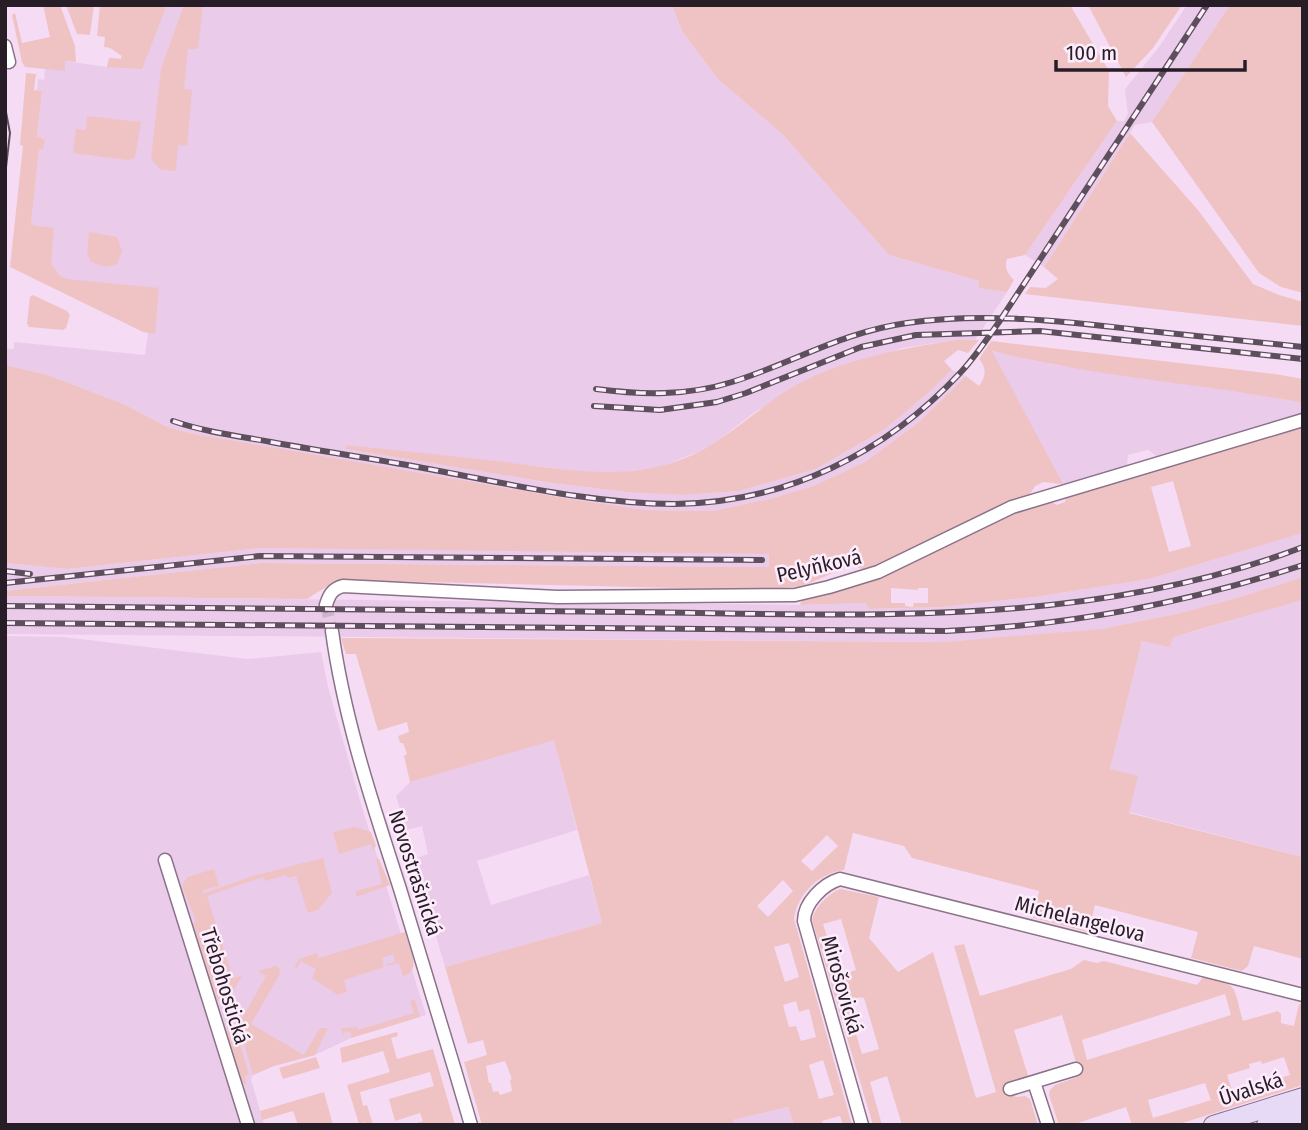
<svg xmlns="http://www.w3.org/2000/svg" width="1308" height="1130" font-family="'Fira Sans Condensed',sans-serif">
<rect width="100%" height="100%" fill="#f6dbf5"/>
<path fill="#ebcbea" d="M138,5H672L682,31L718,79L782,134L889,255L979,281L978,288L1007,292L975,340H955L902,348L756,411L716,442L698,452L659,467L616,473L588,472L345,445L346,449L550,483L635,493L683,495L739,491L816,469L885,429L927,394L952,370L966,376L919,422L865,462L813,486L773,498L713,511L646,510L570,499L264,447L189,433L165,426L126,405L48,375L5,365V349H14V342L145,355L148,333L143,332L27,261L39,149L44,138H37L42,91L37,90L38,79L44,80L45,69L64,70L65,61L107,67L109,58L121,59L124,34Z
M1187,5H1230L1152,122L1135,125L1044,267L1025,255L1117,121H1124L1128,114L1125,89L1159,47Z
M991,351L1055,365L1249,392L1303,403V416L1159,458L1148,450L1128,455L1127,467L1063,484L1043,482L1035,486L1028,497L963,523L863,569L851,565L841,570L987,393Z
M1303,533V577L1237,598L1176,614L1101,629L1026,636L944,642L5,634V596L800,605L867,603L870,609L943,607L1035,597L1149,579Z
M260,548L535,550L769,554V567L261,563L5,591V563L67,569Z
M1303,599V857L1129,812L1110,769L1142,641L1192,632Z
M5,636L63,637L248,659L321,652L328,687L361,804L426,1015L351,1038L315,1055L274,1066L253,1075L251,1079L264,1125H5Z
M554,739L577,830L477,861L491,905L589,875L602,923L445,967L414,859L428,854L422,826L406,830L396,796L410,782Z
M788,1107L794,1125H734L733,1120Z"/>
<path fill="#efc3c4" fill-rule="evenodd" d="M43,5H60L75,46L76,62L65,61V71L25,67L22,62L12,15L15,13L22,43L50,37Z
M66,5H94L90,35L77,34Z
M100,5H167L142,69L107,67L109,58L121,59L122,56L110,48L104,47L105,37L97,36Z
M184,5H203L198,49H188L184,89L192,90L187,146L178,145L176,171L160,169L151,159L161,69Z
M672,5H1070L1109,71L1108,106L1117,121L1025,255L1007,259C1004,268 1008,274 1014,280L1007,292L978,288L979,281L889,255L782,134L718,79L682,31Z
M1088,5H1182L1153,48L1126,77Z
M1230,5H1303V293L1281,287L1259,273L1152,122Z
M26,73L36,74L34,90L42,91L37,137L45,139L43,149H39L31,225L54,228L51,264L59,275L66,279L159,288L155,334L143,332L10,267L23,146L20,145Z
M87,116L141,122L135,158L127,160L73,153L76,129L86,130Z
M1130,133L1198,210L1253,284L1279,295L1303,302V326L1025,294L1030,287L1046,288L1058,279L1044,267Z
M89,232L117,237L122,251L117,264L106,267L91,262L87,253Z
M33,295L67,311L70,315L66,328L63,330L29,327L27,323L30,297Z
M955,340H979L968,353L958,350L944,361L952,370L927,394L885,429L816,469L739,491L683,495L635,493L551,483L346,449L345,445C398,450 451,456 504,462C562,469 620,481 677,461C720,447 754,410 793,387C842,359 900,349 955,340Z
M991,341L1275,374L1303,379V403C1200,383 1094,377 992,351L1063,484L1043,482L1035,486L1028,497L963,523L899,557L863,569L851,565L803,586L763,590L337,580L307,599L5,596V591L261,563L769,567V554L260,548L67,569L5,563V365L48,375L126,405L165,426L189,433L570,499L646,510L713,511L773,498L813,486L865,462L919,422L966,376L979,386C986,376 987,368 979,359Z
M1303,426V533L1149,579L1035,597L943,607L869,609L866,603L800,605L803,597L887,572L923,557L925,552L978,525L1046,499L1057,505L1065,502L1067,493ZM1173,481L1191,546L1169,552L1151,487ZM891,588L918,590V588H928V603H914L913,607L905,606V603H891Z
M1303,577V599L1295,602L1173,637L1170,647L1142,641L1110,769L1138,776L1129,813L1303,857V959L1254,946L1248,966L1242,971L1191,958L1198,932L1095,905L1088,932L1033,918L1039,891L912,858L904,846L853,833L844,870C819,873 797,894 794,919L852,1125H843L840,1116L822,1121L823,1125H794L788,1107L733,1120L734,1125H482L464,1062L487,1055L483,1040L468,1044L445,967L602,923L554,740L410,782L404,756L407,754L403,743H400L398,736L409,732L407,722L378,731L356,654H346L341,638L944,642L1101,629L1176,614L1237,598ZM827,835L838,846L812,871L801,861ZM783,880L793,891L768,917L757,906ZM789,943L799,977L785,982L774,947ZM796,1001L799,1012L809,1009L816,1037L801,1041L796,1026L789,1027L783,1005ZM823,1060L834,1095L819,1099L809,1065ZM505,1061L512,1079L510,1080L512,1091L500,1095L498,1091L493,1092L491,1083H489L486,1066Z
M355,827L371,832L376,846L373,850L371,844L339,854L333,832Z
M323,858L332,893L318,910L308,913L296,876L287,878L286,875L265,881L263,877L207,896L233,978L242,976L228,1000L219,1002L216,998L193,923L196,922C192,909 186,899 182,886L187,877L214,869L219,886L203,890L202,894L253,876Z
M376,858L379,859L390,885L356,897V891L382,884Z
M840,889L879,897L869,938L898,972L933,952L976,1098L996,1092L954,946L964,944L980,996L1071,969L1084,960L1097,963L1104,961L1197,985L1204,976C1240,985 1233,986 1243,1021L1278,1011L1281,1014V1023L1294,1026L1299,1004L1303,1005V1085L1176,1125H1132L1126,1107L1072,1125H1059L1049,1095L1050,1090L1055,1085L1080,1076L1062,1015L1014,1030L1029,1079L1011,1084L1015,1097L1025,1096L1030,1099L1038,1125H902L887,1076L870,1082L882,1125H873L812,920C815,907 828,894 840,889ZM841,919L856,970L839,975L823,924ZM1225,994L1231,1015L1087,1060L1082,1040ZM858,997L864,998L879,1049L862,1054L847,1003L849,1000L851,1001L858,999ZM1284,1057L1290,1075L1233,1093L1227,1075L1250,1068L1249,1064L1261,1061L1262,1064ZM1205,1083L1211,1100L1153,1118L1148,1100Z
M405,932C409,947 423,971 403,976L399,963L387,966V964L395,962L393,954L382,958L384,967L344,980L347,992L338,995L312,978L316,969L301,961L296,969L295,966L299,959L317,953L319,958Z
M276,966L279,968L280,974L251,1024L304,1055L320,1028H328L315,1055L274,1066L253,1075L236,1016L237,1014L243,1017L266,976L258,971Z
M415,1000L420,1017L351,1038V1033L346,1031L343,1035L348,1038L343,1036L341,1028L357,1027L358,1030L414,1013L410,1001Z
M232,1018L249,1074L245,1077L247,1084L242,1083L227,1035V1028Z
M397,1032L398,1036L391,1038L397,1059L433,1049L455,1125H411L423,1121L420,1113L395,1121L389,1099L434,1086L430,1072L360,1092L363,1106L367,1105L373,1125H366L365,1122L359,1124L347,1085L390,1072L383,1051L342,1063L340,1048Z
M316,1057L320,1068L283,1079L279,1068Z
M324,1092L333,1125H298L293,1111L262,1120L260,1111Z"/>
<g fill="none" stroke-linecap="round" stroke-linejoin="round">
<path stroke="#cdb5cc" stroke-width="12" stroke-dasharray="12 6" stroke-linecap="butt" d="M326,605L332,631"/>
<g stroke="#8a7289" stroke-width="15">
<path id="minor" d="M5,46L9,62
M326,605C329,595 332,589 343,586L557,597L795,595L829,587L878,572L1012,507L1303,420
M332,631C344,719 373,805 400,889C424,967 448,1046 471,1125
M165,860L248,1125
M1034,1082L1048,1125
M1010,1089L1076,1069
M862,1125L804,921C804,903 823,884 840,879L1303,995"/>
</g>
<g stroke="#8a7289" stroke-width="20">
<path id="secondary" d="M1213,1125L1303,1097
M1266,1125L1303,1113"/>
</g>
<use href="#minor" stroke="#fff" stroke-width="12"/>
<use href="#secondary" stroke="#e6daf7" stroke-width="18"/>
<path stroke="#5d4f5c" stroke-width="2" d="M5,107L10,133L5,176"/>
<g stroke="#5d4f5c" stroke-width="6">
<path id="rail" d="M596,389C642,395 688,396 732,382C793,363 842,332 907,323C984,312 1063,321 1139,330C1194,336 1248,341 1303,347
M594,406L660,410L717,402L746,393L861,347L916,335L1040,331L1303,359
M173,421C205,432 238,436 271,442C320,451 369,458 418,467C502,482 589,504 675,504C786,503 886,453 961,372C975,357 987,339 999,322L1207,5
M5,571L30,574
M5,583L260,556L762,560
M5,606C213,608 421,610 628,612C857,614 1085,630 1303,547
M5,623L946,631C1073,625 1182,604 1303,565"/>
</g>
<use href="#rail" stroke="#fdedfc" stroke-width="3.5" stroke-dasharray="10" stroke-linecap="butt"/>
</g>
<g text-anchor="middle" stroke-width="5" stroke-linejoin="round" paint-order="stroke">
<g font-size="21" fill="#271d26" stroke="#fdedfc">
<text transform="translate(819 566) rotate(-13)" y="7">Pelyňková</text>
<text transform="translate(415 873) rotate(72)" y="7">Novostrašnická</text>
<text transform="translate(1080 919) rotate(14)" y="7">Michelangelova</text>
<text transform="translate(842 985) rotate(74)" y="7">Mirošovická</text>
<text transform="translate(225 986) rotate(73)" y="7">Třebohostická</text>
<text transform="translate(1251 1089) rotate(-18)" y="7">Úvalská</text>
</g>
</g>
<rect width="1308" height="1130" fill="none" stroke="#271d26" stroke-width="14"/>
<path d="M1056 60v10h189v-10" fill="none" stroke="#271d26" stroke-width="3.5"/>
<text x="1066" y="60" font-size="21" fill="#271d26" stroke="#fdedfc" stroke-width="5" paint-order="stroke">100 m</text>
</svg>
